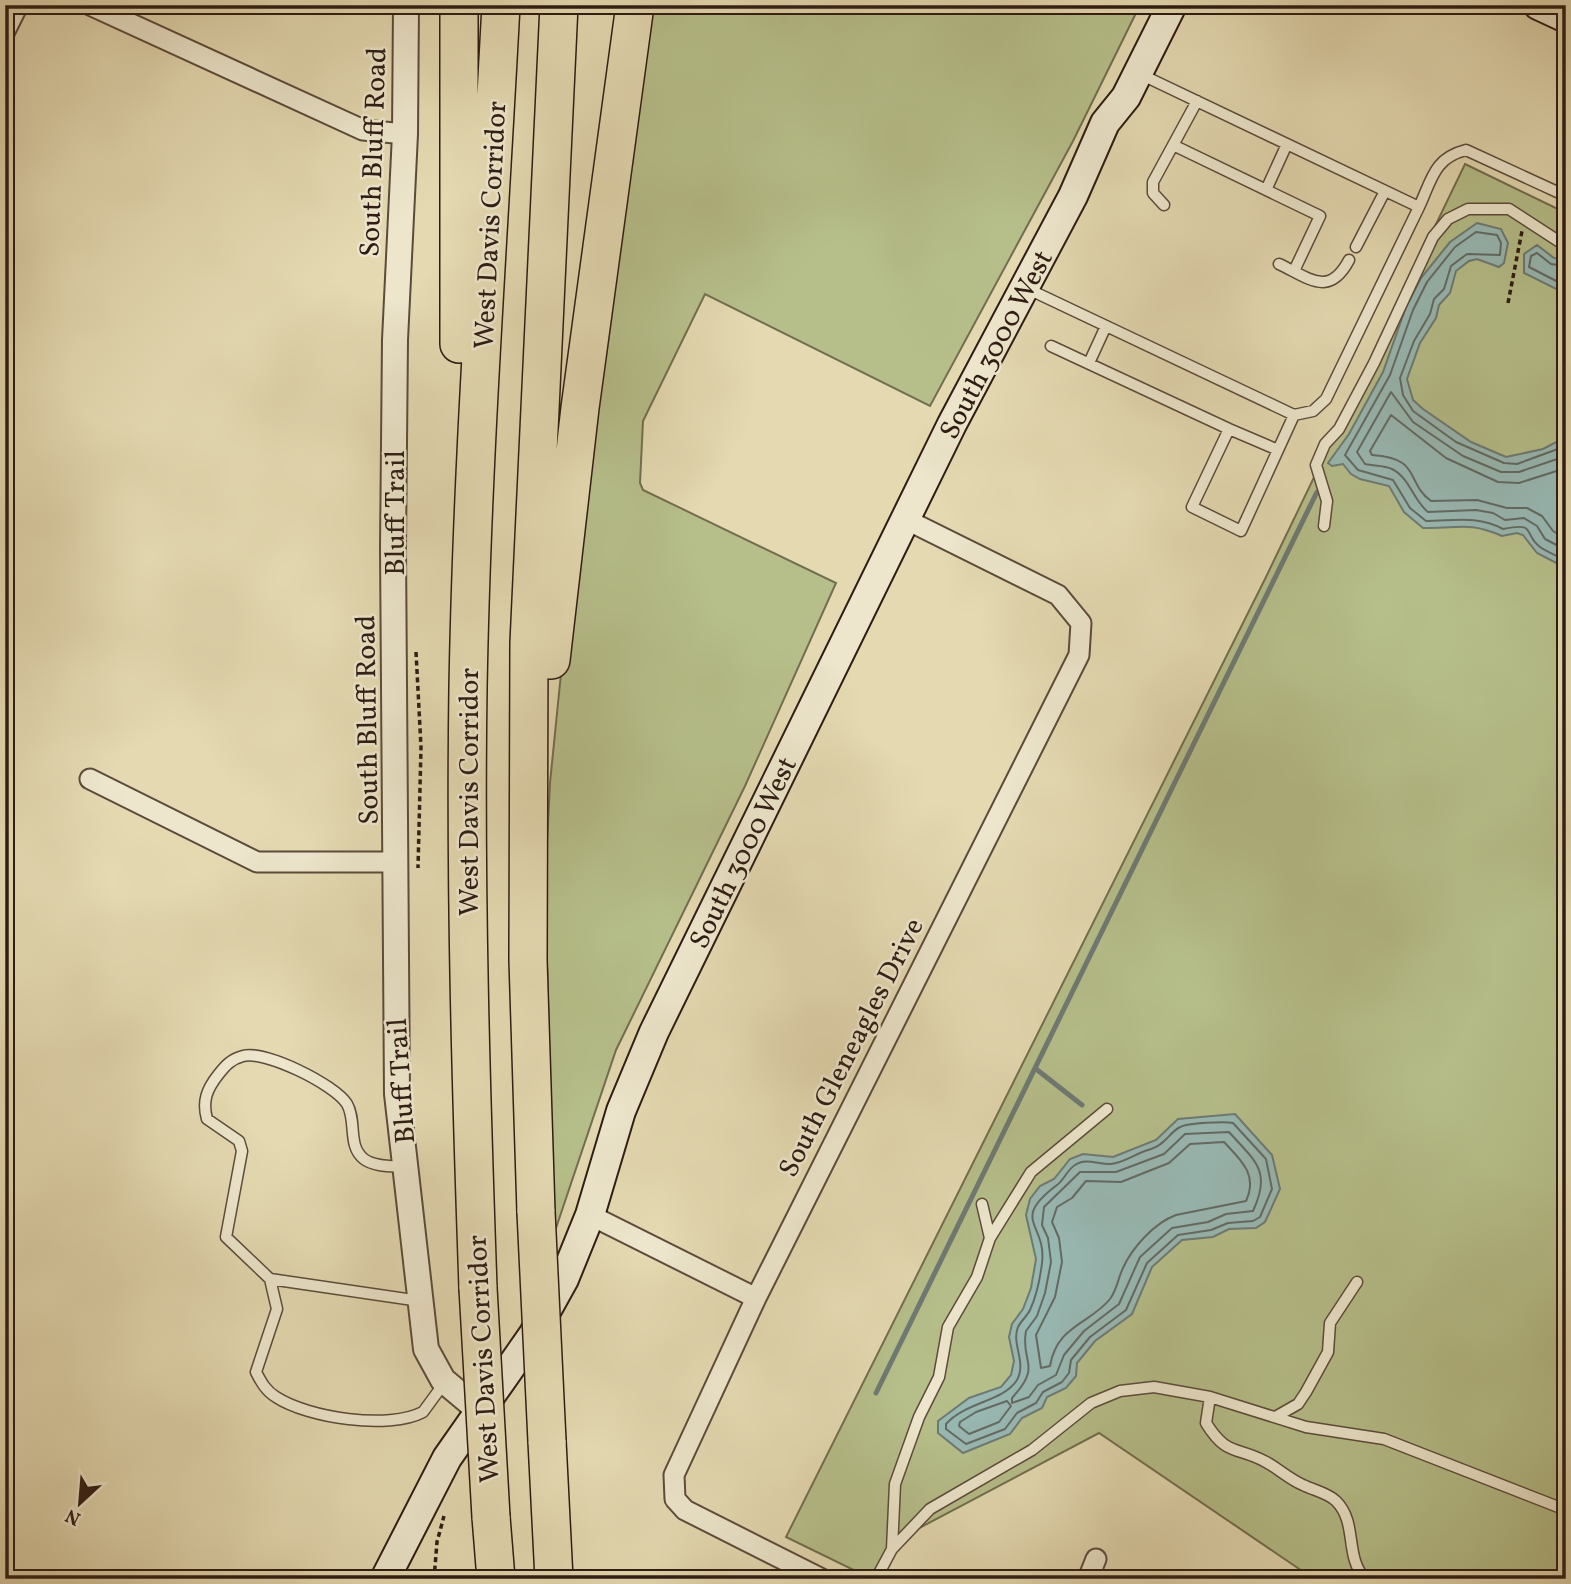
<svg xmlns="http://www.w3.org/2000/svg" width="1571" height="1584" font-family="Vollkorn,serif">
<rect width="100%" height="100%" fill="#e4d9b1"/>
<filter id="stains"><feTurbulence type="fractalNoise" baseFrequency=".00286" numOctaves="4"/><feColorMatrix values="0 0 0 0 .2 0 0 0 0 .09 0 0 0 0 .02 0 0 0 .5 -.17"/></filter>
<radialGradient id="worn" r=".72"><stop offset=".6" stop-color="#630" stop-opacity="0"/><stop offset="1" stop-color="#630" stop-opacity=".3"/></radialGradient>
<path fill="#b6bf8a" stroke="#726e4f" stroke-width="2" d="M647,5H1140L1073,141L930,406L705,294L643,421L640,483L643,490L836,583L745,786L616,1050L554,1234L545,884L550,783L571,574Z
M1465,164L1566,213V1579H1314L1099,1433L908,1534L872,1579L786,1537L1265,579Z"/>
<path fill="#98b9b4" stroke="#6e7a74" stroke-width="2" d="M1477,223L1501,229L1508,243L1504,263L1499,267L1477,259L1469,261L1456,271L1450,293L1439,305L1436,318L1420,343L1407,379L1413,400L1423,409L1471,442L1506,457L1543,449L1566,437V568L1537,553L1523,535L1517,533L1502,536C1467,521 1459,529 1423,528L1404,512L1389,486L1360,479L1351,474L1343,464L1332,466L1328,463L1349,434L1383,372L1406,307L1421,278L1450,242Z
M1537,245L1554,258L1566,259V294L1524,273V254Z
M1235,1114L1272,1155L1280,1189L1265,1222L1256,1228L1229,1229L1213,1237L1182,1240L1152,1267L1132,1314L1095,1341L1077,1363L1076,1376L1066,1388L1047,1397L1042,1408L1022,1418L1010,1434L963,1453L938,1433V1421L969,1398L1001,1387L1011,1375L1014,1361L1009,1337L1012,1324L1023,1309L1031,1288L1036,1259L1026,1215L1030,1199L1040,1186L1054,1179L1070,1159L1083,1154L1113,1157L1156,1140L1178,1119Z"/>
<g fill="none" stroke-linecap="round" stroke-linejoin="round">
<path stroke="#636a64" stroke-width="2" d="M1566,266L1551,264L1537,253L1531,256L1529,267L1566,286
M1566,446L1517,464L1504,463L1456,442L1413,411L1403,395L1400,378L1414,341L1430,314L1434,299L1444,289L1451,266L1467,254L1500,255L1501,243L1497,235L1476,232L1455,247L1427,282L1413,310L1390,375L1345,455L1358,470L1393,480L1410,508L1426,521C1454,521 1477,515 1503,529C1538,522 1522,533 1540,547C1547,552 1557,556 1566,560
M1566,456L1519,472H1501L1463,456L1413,422L1391,392L1357,452L1365,464C1374,466 1384,465 1392,469C1410,478 1413,500 1428,512L1476,510L1493,513L1505,520L1524,518L1537,526L1545,539L1566,550
M1566,468L1519,483L1498,482L1446,458L1391,415L1370,451L1372,455C1422,458 1405,482 1431,501L1477,500L1507,508H1527L1542,516L1553,531L1566,539
M1233,1123L1266,1159L1272,1189L1260,1217L1253,1221L1228,1223L1211,1230L1178,1235L1147,1263L1126,1310L1090,1337L1071,1360L1069,1373L1062,1382L1043,1392L1036,1403L1017,1413L1005,1429L966,1444L946,1429V1424C965,1402 1003,1402 1017,1380C1027,1362 1011,1344 1018,1327C1021,1321 1027,1316 1030,1310C1037,1295 1040,1279 1042,1263C1047,1223 1009,1221 1057,1185C1064,1180 1067,1170 1075,1165C1086,1157 1099,1165 1111,1164C1124,1163 1138,1152 1151,1149C1165,1145 1169,1133 1180,1127C1188,1123 1225,1121 1233,1123Z
M1229,1132C1255,1161 1272,1171 1253,1211L1226,1214L1208,1222L1172,1228L1140,1257L1119,1304L1084,1331L1064,1355L1056,1375L1038,1385L1029,1397L1012,1403V1398C1043,1364 1020,1363 1026,1331L1037,1316L1045,1293L1051,1262L1048,1238L1042,1225L1044,1207L1080,1172H1116L1164,1154L1185,1134Z
M1224,1142C1242,1161 1258,1175 1246,1201L1176,1215C1154,1223 1132,1248 1123,1268C1118,1278 1117,1290 1110,1299C1090,1324 1057,1325 1050,1366L1041,1368L1036,1335L1055,1297L1062,1262L1059,1238L1052,1222L1057,1207L1072,1198L1086,1181L1121,1182L1169,1163L1190,1144Z
M1007,1401L1011,1406L999,1422L969,1434L959,1426L960,1422L976,1412Z"/>
<path stroke="#6e7a74" stroke-width="5" d="M1036,1069L1082,1105
M876,1393L1317,492"/>
<g stroke="#5c4b3b" stroke-width="13">
<path id="service" d="M1140,74L1419,207L1326,399L1313,411L1294,415
M1173,145L1320,216L1294,271
M1266,190L1287,144
M1164,205L1153,193V182L1197,101
M1419,207C1432,179 1434,158 1466,150L1566,196
M1356,247L1385,191
M1279,264C1309,278 1329,298 1349,260
M1028,289L1294,415L1241,531L1192,507L1229,429L1051,346
M1089,363L1106,326
M1229,429L1278,450
M1324,526L1327,501L1316,465L1325,444L1339,429L1374,363L1433,237L1448,219L1468,209H1509L1566,246
M405,1167C393,1166 374,1167 364,1159C347,1146 357,1121 347,1104C334,1084 265,1050 243,1056C231,1059 225,1066 218,1075C207,1089 202,1101 207,1119L239,1141L242,1151L226,1237L270,1279L277,1309L256,1372C261,1382 266,1391 276,1397C308,1418 389,1430 423,1412L445,1382
M982,1204L990,1238
M270,1279L420,1301
M1210,1397L1206,1423C1227,1457 1237,1446 1266,1462C1279,1469 1289,1479 1303,1485C1313,1490 1328,1493 1336,1501C1358,1523 1344,1555 1365,1579
M1277,1416L1298,1404L1306,1392L1328,1352L1330,1323L1357,1282
M892,1549L895,1484L919,1417L939,1377L948,1327L977,1277L990,1238L1031,1172L1107,1109
M876,1579L892,1549L930,1509L1032,1450L1091,1403L1120,1391L1154,1387L1210,1397L1306,1427L1384,1439L1566,1510"/>
</g>
<g stroke="#5c4b3b" stroke-width="23">
<path id="minor" d="M90,5L363,130L405,134
M5,31L18,5
M90,779L257,862H397
M590,1215L756,1298
M822,1579L685,1510L675,1499L674,1475L756,1298L1079,655L1081,623L1058,595L905,519
M1088,1579L1096,1559"/>
</g>
<g stroke="#5c4b3b" stroke-width="28">
<path id="tertiary" d="M406,5L405,134L395,340L393,548L397,1094L426,1349L443,1380L480,1411"/>
</g>
<g stroke="#2e1c14" stroke-width="32">
<path id="secondary" d="M1538,5L1566,18
M385,1579L447,1458L533,1335L564,1279L590,1215L621,1111L654,1032L952,424L1073,196L1105,123L1126,97L1172,5"/>
</g>
<g stroke="#2e1c14" stroke-width="40">
<path id="motorway" d="M459,5V344
M551,660L580,408L635,5
M536,1212L528,960L529,643L559,5
M478,1288C471,1088 465,889 468,688C472,461 489,233 501,5
M547,1441L554,1579
M491,1517L496,1579"/>
</g>
<path stroke="#2e1c14" stroke-width="3.5" stroke-dasharray="5 3.5" stroke-linecap="butt" d="M1508,303L1522,231
M416,652L421,747L418,868
M434,1579L437,1542L444,1516"/>
<use href="#service" stroke="#ede6cc" stroke-width="10"/>
<use href="#minor" stroke="#ede6cc" stroke-width="19"/>
<use href="#tertiary" stroke="#ede6cc" stroke-width="24"/>
<use href="#secondary" stroke="#ede6cc" stroke-width="28"/>
<use href="#motorway" stroke="#e4d9b1" stroke-width="37"/>
<g stroke="#2e1c14" stroke-width="40" stroke-linecap="butt">
<path id="motorway-bridge" d="M536,1212L547,1441
M478,1288L491,1517"/>
</g>
<use href="#motorway-bridge" stroke="#e4d9b1" stroke-width="37"/>
</g>
<g text-anchor="middle" stroke-width="5" stroke-linejoin="round" paint-order="stroke">
<g font-size="28" fill="#2e1c14" stroke="#ede6cc">
<text transform="translate(372 152) rotate(-88)" y="10">South Bluff Road</text>
<text transform="translate(489 225) rotate(-87)" y="10">West Davis Corridor</text>
<text transform="translate(995 344) rotate(-62)" y="10">South 3000 West</text>
<text transform="translate(394 513) rotate(-90)" y="10">Bluff Trail</text>
<text transform="translate(366 720) rotate(-91)" y="10">South Bluff Road</text>
<text transform="translate(468 792) rotate(-90)" y="10">West Davis Corridor</text>
<text transform="translate(742 852) rotate(-64)" y="10">South 3000 West</text>
<text transform="translate(850 1047) rotate(-63)" y="10">South Gleneagles Drive</text>
<text transform="translate(400 1081) rotate(-94)" y="10">Bluff Trail</text>
<text transform="translate(482 1359) rotate(-93)" y="10">West Davis Corridor</text>
</g>
</g>
<rect width="1571" height="1584" fill="none" stroke="#e4d9b1" stroke-width="28"/>
<rect x="7" y="7" width="1557" height="1570" fill="none" stroke="#2e1c14" stroke-width="3.5"/>
<rect x="14" y="14" width="1543" height="1556" fill="none" stroke="#2e1c14" stroke-width="2"/>
<g transform="translate(80 1503) rotate(206)" stroke="#ede6cc" stroke-width="5" paint-order="stroke">
<path d="M0-5L12 26L0 18L-12 26Z" fill="#2e1c14"/>
<text y="-10" font-size="19" font-weight="bold" text-anchor="middle" fill="#2e1c14">N</text>
</g>
<rect width="100%" height="100%" filter="url(#stains)"/>
<rect width="100%" height="100%" fill="url(#worn)"/>
</svg>
